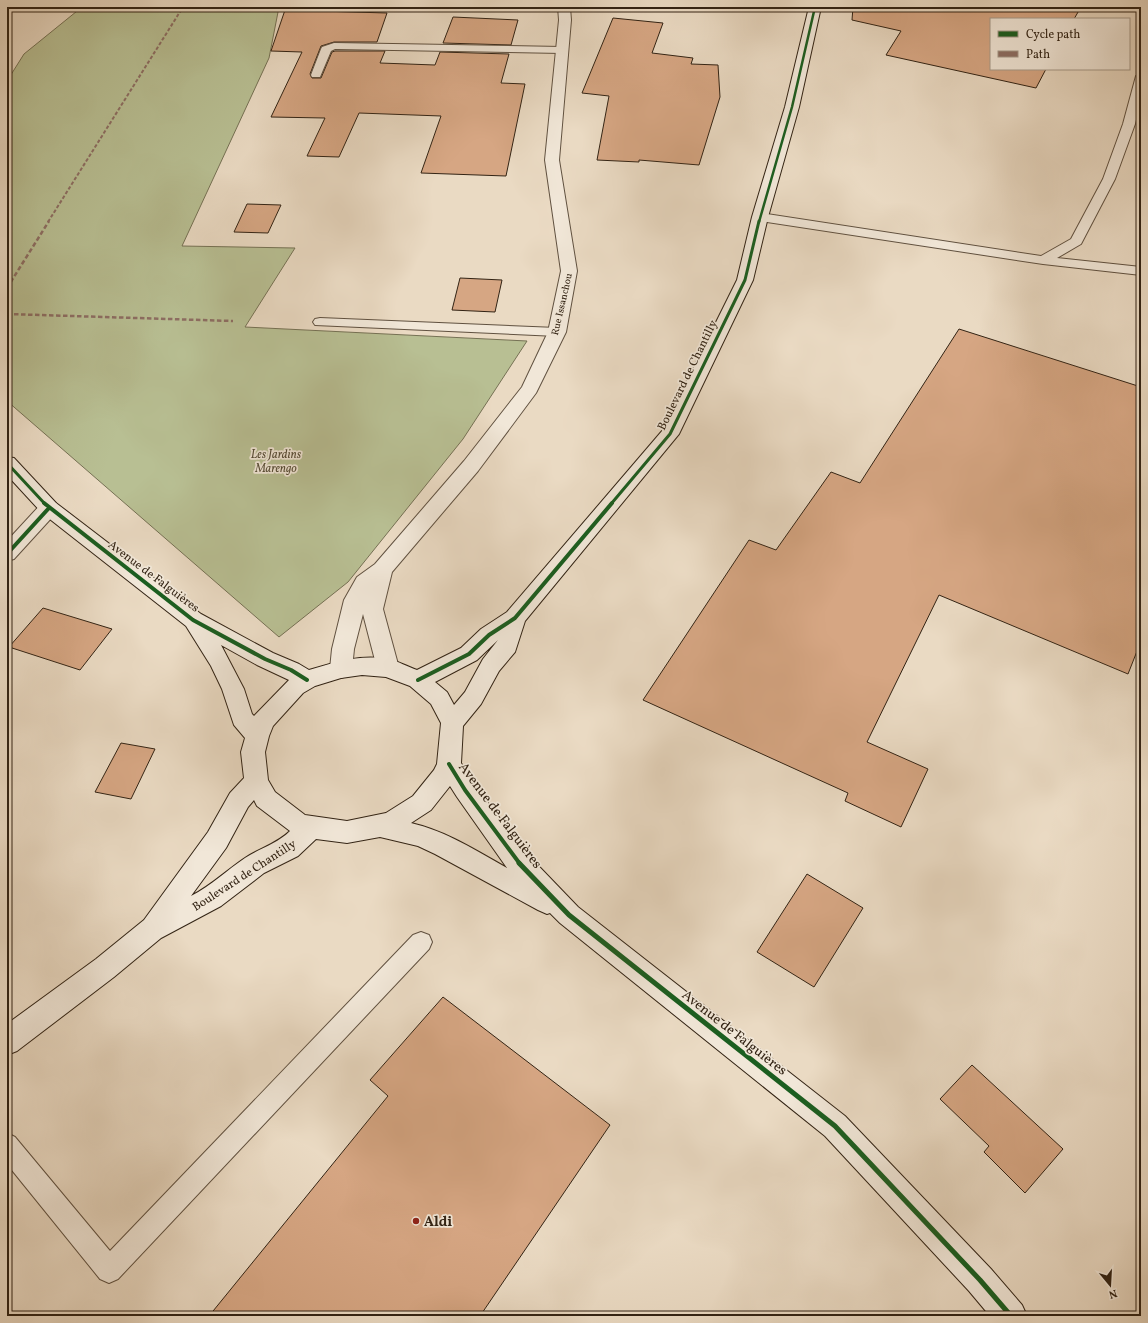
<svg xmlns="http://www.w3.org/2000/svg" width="1148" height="1323" font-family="Vollkorn,serif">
<rect width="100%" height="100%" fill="#eadac3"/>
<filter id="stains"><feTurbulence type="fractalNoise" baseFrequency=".005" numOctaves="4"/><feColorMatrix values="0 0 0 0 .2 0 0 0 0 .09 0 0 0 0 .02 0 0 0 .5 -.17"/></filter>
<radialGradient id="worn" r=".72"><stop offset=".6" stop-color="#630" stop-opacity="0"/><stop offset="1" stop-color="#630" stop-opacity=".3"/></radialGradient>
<path fill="#b8bf93" stroke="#757154" d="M82,7H279L269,58L182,246L295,248L245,327L527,341L463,439L348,582L279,637L7,401V81L24,54Z"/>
<path fill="#d6a683" stroke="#322314" d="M853,7H1081L1074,19H991V69H1046L1036,88L886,55L901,31L852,20Z
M285,10L387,13L377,42H334L321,46L310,74L312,78H321L332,52L335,51H385L380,63L435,65L440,52L509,54L501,83L525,84L506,176L421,173L441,116L359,113L339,157L307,156L325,118L271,117L302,52L271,51Z
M453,17L518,20L511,45L443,43Z
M613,18L663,23L652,53L693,58L691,64L718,65L720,97L699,165L639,160V162L597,160L609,96L582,93Z
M247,204L281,205L268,233L234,232Z
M460,278L502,280L495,312L452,310Z
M959,329L1141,387V641L1128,674L939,595L867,742L928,769L901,827L845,801L848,793L643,700L749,540L776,550L831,472L860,483Z
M43,608L112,629L80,670L9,647Z
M121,743L155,749L131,799L95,792Z
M807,874L863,908L814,987L757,952Z
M443,997L610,1125L480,1316H209L388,1096L370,1080Z
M972,1065L1063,1149L1025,1193L984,1152L989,1146L940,1099Z"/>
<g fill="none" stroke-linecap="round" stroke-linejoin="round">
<g stroke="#605140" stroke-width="2">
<path id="lane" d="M334,43L562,47L567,50L562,53L335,49L331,51L320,77H312L311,75L321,49L322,47Z
M1141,73V98L1135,124L1115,179L1081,244L1057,258L1141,267V275L1043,264L760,221L756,220L754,217L756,214L760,213L1041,256L1071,239L1103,179L1123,124L1136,76Z
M320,318L557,328L562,329L564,332L562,335L557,336L315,325L313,322L315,319Z
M421,932L429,935L432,942L429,949L118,1279L109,1283L100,1279L7,1164V1133L15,1137L110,1251L413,935Z"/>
</g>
<g stroke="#605140" stroke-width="2">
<path id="street" d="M558,7H570L571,20L559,160L577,271L566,332L536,393L478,471L392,572L383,609L399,668L396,674L388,677L380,674L377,668L363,614L354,649L352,669L349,675L341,678L333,675L330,669L332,649L344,600L357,577L375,564L464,461L522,387L548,332L561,271L545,160L559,20Z
M49,501L56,503L59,508L56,513L14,559L7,561V541L42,503Z"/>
</g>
<g stroke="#322314" stroke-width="2">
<path id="secondary" d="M809,7H821L799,107L768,217L753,280L679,434L525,621L515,652L499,671L481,704L463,726L461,763L473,783L527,854L578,907L845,1116L991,1269L1022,1305L1027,1316H990L969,1291L825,1136L560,923L550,913L547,914L538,910L435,854L418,846L380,837L347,843L316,839L298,856L264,873L221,906L161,938L114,977L17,1051L7,1055V1024L96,959L144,920L208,832L230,793L244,778L241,752L245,738L234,725L222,689L211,666L186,626L42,513L7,475V457L14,458L56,503L201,614L273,653L299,664L309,670C335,662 361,654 388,659C398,661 408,667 417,670L461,648L481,629L507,612L662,431L737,280L752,217L785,107ZM498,640L483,659L465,692L454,705L447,692L435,682L477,660ZM221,645L257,665L289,680L254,716L252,714L244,689ZM362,675L386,677L410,686L431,704L441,723L437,764L434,770L413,796L386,813L347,821L305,815L275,792L268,780L265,752L269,736L273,726L303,693L315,686L341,678ZM450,786L457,797L507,868C477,851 446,831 411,823L431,810ZM254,800L257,806L290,831C277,844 260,848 245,858C227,870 211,886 191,896L226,848L248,807Z"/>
</g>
<use href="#lane" fill="#f1e7d8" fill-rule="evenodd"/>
<use href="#street" fill="#f1e7d8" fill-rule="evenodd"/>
<use href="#secondary" fill="#f1e7d8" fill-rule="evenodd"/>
<path stroke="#8d6e63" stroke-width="2" stroke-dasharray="3.5 2" stroke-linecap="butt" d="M48,222L183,7"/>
<path stroke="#8d6e63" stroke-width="2.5" stroke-dasharray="4.5 2.5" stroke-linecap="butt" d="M7,288L49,221
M7,314L233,321"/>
<g stroke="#f1e7d8" stroke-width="4">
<path id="cycleway-far3" d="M759,222L792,107L815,7"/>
</g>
<g stroke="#f1e7d8" stroke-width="5">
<path id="cycleway-far2" d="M7,463L45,504
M611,504L670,434L745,280L759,221"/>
</g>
<g stroke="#f1e7d8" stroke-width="6">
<path id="cycleway-far1" d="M44,503L193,620L265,659L291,670L307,680
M7,554L49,508
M418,680L469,654L489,635L515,618L612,503
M449,764L465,790L520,864"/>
</g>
<g stroke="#f1e7d8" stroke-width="8">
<path id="cycleway" d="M519,863L569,915L835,1126L980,1280L1011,1316"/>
</g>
<use href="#cycleway-far3" stroke="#1b5e20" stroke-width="2.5"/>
<use href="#cycleway-far2" stroke="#1b5e20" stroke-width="3"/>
<use href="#cycleway-far1" stroke="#1b5e20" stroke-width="4"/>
<use href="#cycleway" stroke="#1b5e20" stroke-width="5"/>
</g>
<circle fill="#8f2418" stroke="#f1e7d8" stroke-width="1.5" cx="416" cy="1221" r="4"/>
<g text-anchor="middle" stroke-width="3.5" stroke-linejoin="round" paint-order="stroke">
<g font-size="10" fill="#322314" stroke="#f1e7d8">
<text transform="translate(561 304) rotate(-77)" y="4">Rue Issanchou</text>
</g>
<g font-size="12" fill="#322314" stroke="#f1e7d8">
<text transform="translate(687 375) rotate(-64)" y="4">Boulevard de Chantilly</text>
<text transform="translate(154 576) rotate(37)" y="4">Avenue de Falguières</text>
<text transform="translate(244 875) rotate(-33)" y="4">Boulevard de Chantilly</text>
</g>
<g font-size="12" font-style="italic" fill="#544a34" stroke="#f1e7d8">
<text x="276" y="458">Les Jardins<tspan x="276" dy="14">Marengo</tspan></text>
</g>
<g font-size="14" fill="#322314" stroke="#f1e7d8">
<text transform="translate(501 815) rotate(53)" y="5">Avenue de Falguières</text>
<text transform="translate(735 1032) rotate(38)" y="5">Avenue de Falguières</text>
</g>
<g font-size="14" font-weight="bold" fill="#322314" stroke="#f1e7d8" text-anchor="start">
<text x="424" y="1226">Aldi</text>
</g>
</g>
<rect width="1148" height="1323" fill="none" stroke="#eadac3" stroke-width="24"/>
<rect x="8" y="8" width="1132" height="1307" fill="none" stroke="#322314" stroke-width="2"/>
<rect x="12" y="12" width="1124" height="1299" fill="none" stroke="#322314"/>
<rect x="990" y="18" width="140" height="52" fill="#f1e7d8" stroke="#a5998a"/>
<rect x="998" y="31" width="20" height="6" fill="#1b5e20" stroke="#a5998a"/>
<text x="1026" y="38" font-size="12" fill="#322314">Cycle path</text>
<rect x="998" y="51" width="20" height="6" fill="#8d6e63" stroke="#a5998a"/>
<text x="1026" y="58" font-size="12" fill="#322314">Path</text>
<g transform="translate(1110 1285) rotate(162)" stroke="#f1e7d8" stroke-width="3" paint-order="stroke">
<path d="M0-3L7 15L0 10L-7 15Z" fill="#322314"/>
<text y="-6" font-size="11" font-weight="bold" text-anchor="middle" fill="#322314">N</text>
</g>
<rect width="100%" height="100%" filter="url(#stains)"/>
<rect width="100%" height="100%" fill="url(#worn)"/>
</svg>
